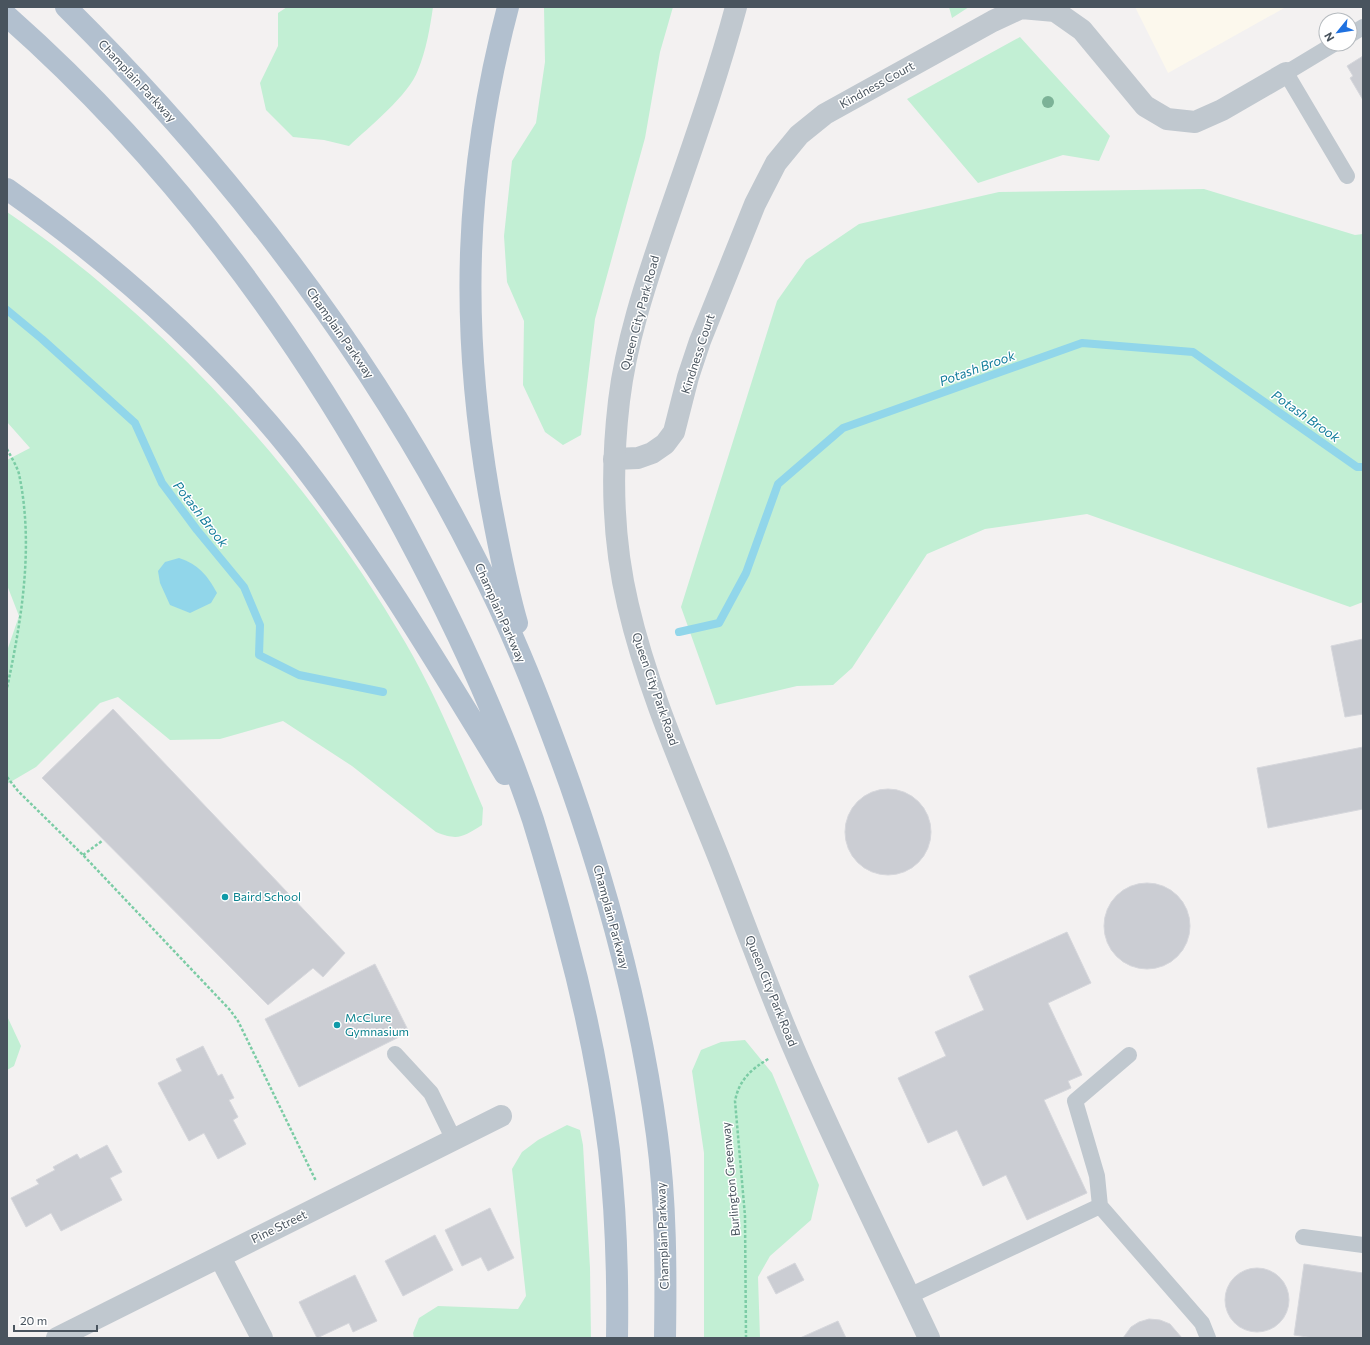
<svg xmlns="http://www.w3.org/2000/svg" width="1370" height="1345" font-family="Commissioner,sans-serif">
<rect width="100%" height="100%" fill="#f3f1f1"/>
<path fill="#fcf8ed" d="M1135,7H1286L1168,73Z"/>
<path fill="#c2efd4" d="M287,7H433C430,28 426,51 418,70C409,95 369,127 349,146L324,140L293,137L266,110L260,83L278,46V13Z
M544,7H673L660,52L645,138L595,319L581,435L563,445L545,432L523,385L524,321L507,282L504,236L512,161L536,123L545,62Z
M949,7H969L952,18Z
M1020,37L1110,136L1099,161L1063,155L978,183L907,99Z
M1204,189L1355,235L1363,234V602L1350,607L1087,514L985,529L927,554L852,668L833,685L797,686L716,705L681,607L777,301L806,260L859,224L999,192Z
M7,212C166,321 308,476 405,642C436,695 459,752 483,808L482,825C463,837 458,841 436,832L352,766L283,721L220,739L170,740L118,697L100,703L36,767L7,784V651L19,616L7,585V460L30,448L7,422Z
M7,1016L21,1046L14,1066L7,1070Z
M745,1040L772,1073L819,1185L811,1220L770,1256L758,1277L760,1338H704V1153L692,1071L701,1050L721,1042Z
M567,1125L580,1130L583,1145L590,1268L591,1338H414L413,1333L419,1318L438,1306L518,1309L526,1296L512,1169L522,1152L538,1140Z"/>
<path fill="#91d6ea" d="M179,558C198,564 207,575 217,593L211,603L190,613L170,605L160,583L158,571L165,562Z"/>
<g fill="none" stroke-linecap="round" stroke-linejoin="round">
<path stroke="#91d6ea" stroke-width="8" d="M7,310L42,339L135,423L162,483L197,530L244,587L260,625L259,655L299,675L383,692
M679,632L719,623L746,573L778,484L843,428L1082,343L1193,352L1357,467H1363"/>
</g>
<path fill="#cbcdd3" stroke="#d6d7dc" d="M1363,56V100L1350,78L1353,76L1347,66Z
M1363,639V714L1345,717L1331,646Z
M113,709L345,953L323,977L313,968L268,1005L42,778Z
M1363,747V809L1268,828L1257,768Z
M845 832a43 43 0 1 1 86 0a43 43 0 1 1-86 0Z
M1104 926a43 43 0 1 1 86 0a43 43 0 1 1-86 0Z
M1067,932L1091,983L1048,1003L1082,1075L1068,1081L1071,1088L1044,1100L1087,1193L1027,1220L1006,1175L983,1186L957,1130L928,1143L898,1078L946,1056L935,1032L984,1010L969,976Z
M375,964L409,1032L299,1087L265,1019Z
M203,1046L218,1076L222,1074L234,1098L229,1100L238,1117L233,1120L246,1144L218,1159L204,1133L189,1141L158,1083L182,1071L176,1059Z
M107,1145L122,1172L110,1178L122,1200L61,1231L51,1213L26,1227L11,1198L39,1184L36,1180L55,1170L53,1167L77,1154L80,1159Z
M490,1208L514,1258L488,1271L481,1257L462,1266L445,1230Z
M435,1235L453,1270L403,1296L385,1261Z
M795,1263L804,1280L776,1294L767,1277Z
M1304,1264L1363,1273L1362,1338H1314L1294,1335Z
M1225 1300a32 32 0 1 1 64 0a32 32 0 1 1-64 0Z
M355,1275L377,1321L353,1332L349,1323L317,1338L299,1302Z
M1149,1319L1160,1320L1170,1324L1182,1338H1123L1131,1327L1139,1322Z
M838,1321L846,1338H800Z"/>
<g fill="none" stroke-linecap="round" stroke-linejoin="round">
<path stroke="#7bcca5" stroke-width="2.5" stroke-dasharray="3 2" stroke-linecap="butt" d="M7,449C11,457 17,466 19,474C34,545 22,618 7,688
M7,777L18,791L83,855L230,1010L238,1021L316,1181
M83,855L102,841
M746,1338L745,1216L735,1101C739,1080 751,1069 770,1058"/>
<path stroke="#c0c8cf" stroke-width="16" d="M1350,35L1363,27
M1334,44L1286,73L1347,176
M395,1054L431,1093L454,1140
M1100,1206L1097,1176L1075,1101L1129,1055
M1303,1237L1363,1245
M909,1296L1100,1206L1202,1323L1208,1338"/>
<path stroke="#c0c8cf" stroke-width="22" d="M614,459L638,458L652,453L665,444L674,432L688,377L700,341L755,204L776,163L799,135L825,114L993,21L1021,8L1055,11L1082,30L1145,106L1167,119L1195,122L1222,110L1286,73
M220,1257L262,1338
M57,1338L501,1116"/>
<path stroke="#c0c8cf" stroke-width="22" d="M736,7C716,82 689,156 664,229C645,285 626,342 619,401C611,469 612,538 628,605C649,696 690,784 724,871C747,930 769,991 794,1049C836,1147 884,1242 929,1338"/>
<path stroke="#b2c0cf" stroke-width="22" d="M66,7C230,170 373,355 477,562C514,633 543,709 570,784C610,898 641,1015 657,1135C666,1202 666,1271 665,1338
M508,7C464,174 460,325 489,494C497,538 505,581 517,623
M7,16C179,168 314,355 419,558C463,642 503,730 533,820C545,859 556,897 566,936C585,1006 600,1078 609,1150C616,1212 618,1276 617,1338
M7,189C112,263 209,349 290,449C371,551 437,663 505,774"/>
</g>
<circle fill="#7cb297" cx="1048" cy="102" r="6"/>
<g fill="#0f9aa8" stroke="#fff" stroke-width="1.5">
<circle cx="225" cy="897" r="4"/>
<circle cx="337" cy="1025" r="4"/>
</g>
<g text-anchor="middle" stroke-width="3" stroke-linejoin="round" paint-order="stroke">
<g font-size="12" fill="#49545e" stroke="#fff">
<text transform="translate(137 81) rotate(47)" y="4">Champlain Parkway</text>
<text transform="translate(877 85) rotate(-29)" y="4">Kindness Court</text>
<text transform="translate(640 313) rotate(-75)" y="4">Queen City Park Road</text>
<text transform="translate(340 333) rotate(55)" y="4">Champlain Parkway</text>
<text transform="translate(698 354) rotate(-72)" y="4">Kindness Court</text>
<text transform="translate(500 613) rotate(66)" y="4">Champlain Parkway</text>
<text transform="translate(655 689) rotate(71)" y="4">Queen City Park Road</text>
<text transform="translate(611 917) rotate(75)" y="4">Champlain Parkway</text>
<text transform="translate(771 991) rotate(68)" y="4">Queen City Park Road</text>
<text transform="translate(731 1179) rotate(-95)" y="4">Burlington Greenway</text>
<text transform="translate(279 1227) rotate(-26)" y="4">Pine Street</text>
<text transform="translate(663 1236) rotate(-92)" y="4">Champlain Parkway</text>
</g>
<g font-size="12" fill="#0d838f" stroke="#fff" text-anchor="start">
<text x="233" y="901">Baird School</text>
<text x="345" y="1022">McClure<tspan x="345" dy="14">Gymnasium</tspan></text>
</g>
<g font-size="13" font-style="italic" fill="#117c9b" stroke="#fff">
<text transform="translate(977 368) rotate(-20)" y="5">Potash Brook</text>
<text transform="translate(1306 416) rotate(35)" y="5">Potash Brook</text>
<text transform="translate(201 514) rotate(52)" y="5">Potash Brook</text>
</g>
</g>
<rect width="1370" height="1345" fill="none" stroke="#49545e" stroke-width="16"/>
<g transform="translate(1338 32) rotate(240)"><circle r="19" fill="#ffffff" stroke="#b6bbbf"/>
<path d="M0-3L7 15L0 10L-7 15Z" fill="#1f71e0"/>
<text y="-6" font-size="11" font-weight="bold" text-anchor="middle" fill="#49545e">N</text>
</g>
<path d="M14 1325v6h83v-6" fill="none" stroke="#49545e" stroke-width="2"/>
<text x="20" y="1325" font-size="12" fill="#49545e" stroke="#ffffff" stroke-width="3" paint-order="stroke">20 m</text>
</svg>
